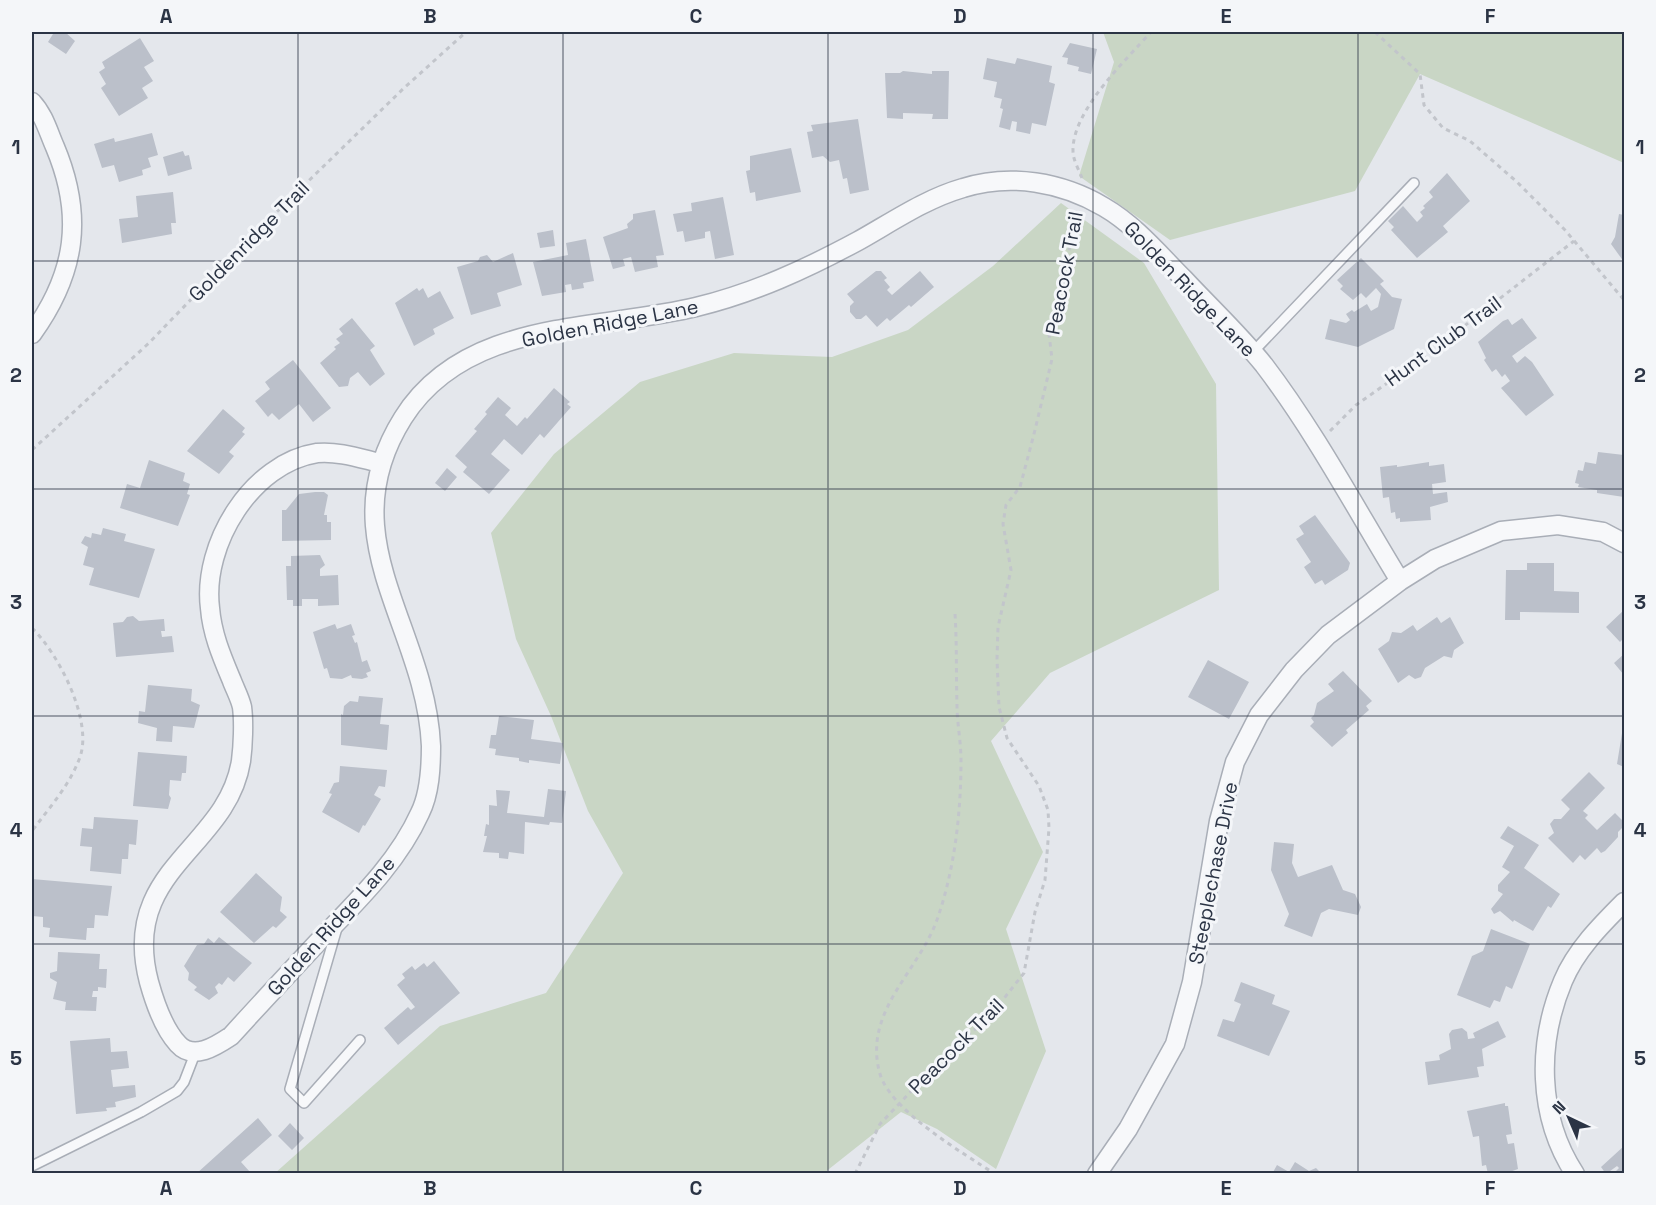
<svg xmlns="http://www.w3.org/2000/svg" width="1656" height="1205" font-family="'Space Grotesk',sans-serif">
<rect width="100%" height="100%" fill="#e4e7ec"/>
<path fill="#c9d6c5" d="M1103,32H1624V163L1420,74L1355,191L1170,240L1079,176L1114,62Z
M1061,203L1144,263L1216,384L1219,590L1050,673L991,741L1043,852L1006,929L1046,1051L996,1169L937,1129L901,1112L824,1173L274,1174L440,1026L546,993L623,873L588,811L551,716L516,639L491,533L554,454L640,382L734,353L832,357L908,330L993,266Z"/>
<path fill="#bbc0ca" d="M49,32H65L75,41L66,54L48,42L53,34Z
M140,38L154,61L144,67L153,81L142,88L148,98L119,116L101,88L106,84L99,72L105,68L102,62Z
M1070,43L1097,49L1091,74L1078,71L1079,67L1067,64L1068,58L1062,57Z
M987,58L1015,64L1017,58L1052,66L1049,82L1055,84L1046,126L1032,123L1030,134L1016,131L1017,122L1012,121L1010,130L999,127L1003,109L1000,108L1002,99L994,97L997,82L983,79Z
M903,71L932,74V71H949L948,119H932L933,114L903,113V119L887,118L885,73H900Z
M858,119L869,190L850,194L847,178L843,179L839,160L830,162L823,156L812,158L807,132L813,131L811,125Z
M152,133L158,155L148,158L151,167L142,170L143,175L119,182L114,165L102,168L94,144L114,138L115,142Z
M791,148L801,192L756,201L755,192L750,193L746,171L750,170V156Z
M183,151L185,156L189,155L192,169L168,176L163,157Z
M1447,173L1470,201L1443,226L1448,232L1417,258L1391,230L1394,227L1388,221L1403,206L1417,222L1423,216L1420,212L1425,208L1423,206L1433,197L1429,192Z
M173,192L176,223H171L172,234L122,243L119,219L138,217L136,196Z
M723,197L734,255L715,259L710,231L705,232V238L685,242L683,231L677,232L673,214L692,211L691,203Z
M655,210L664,255L656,256L658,267L635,272L631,257L623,259L625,266L613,269L603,237L628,228L627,224L633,219V214Z
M1619,214L1624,215V262L1611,244L1615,237Z
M553,230L555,246L540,248L537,233Z
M586,239L594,281L583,283L584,288L572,290L571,284L565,285L566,292L542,296L533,262L568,255L566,243Z
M513,253L522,285L497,293L501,306L471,315L457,267L478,261L480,257L487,255L493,262Z
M1361,258L1384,281L1380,284L1392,297L1402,299L1394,329L1358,347L1325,339L1330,319L1346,323L1350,320L1346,314L1352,310L1354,312L1367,304L1371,311L1378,307L1381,294L1376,288L1366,298L1361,293L1353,300L1340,289L1343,286L1337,280Z
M876,271H881L887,278L884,280L890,287L887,290L892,295L920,271L934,287L911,307L909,305L890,321L887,318L877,327L866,315L861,319H856L850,312V306L854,302L847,294Z
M417,288L419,291L423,288L428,298L440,291L454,318L433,329L435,334L414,346L395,303Z
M352,318L375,346L370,350L385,374L370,386L358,372L350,378L348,386L339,387L320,363L336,349L334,347L340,343L336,339L343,334L339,329Z
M1522,318L1537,338L1512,356L1517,363L1525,356L1532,362L1554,395L1526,416L1501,388L1510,381L1505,374L1502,377L1496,369L1492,372L1484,360L1486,358L1478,342L1503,321L1508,319L1512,325Z
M293,360L331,408L313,422L299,404L279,420L272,413L268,417L255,401L270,389L265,382Z
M554,388L570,402L567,404L571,407L544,438L540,434L522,455L504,439L491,454L510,470L489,494L463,472L467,467L455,456L477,431L474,429L487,414L485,412L498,397L511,408L505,415L517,426L525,417L527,419Z
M223,409L245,428L242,432L245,434L229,452L234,456L219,474L187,451Z
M1598,452L1624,455V497L1597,493V490L1578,487L1579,484L1575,483L1578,470L1583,471L1585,462L1596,464Z
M149,460L185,473L183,481L190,484L187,494L190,495L178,526L120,508L127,484L140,488Z
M1429,462V466L1444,464L1446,482L1432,484L1433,494L1447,492L1448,502L1430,507L1431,520L1400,522V518L1396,519L1395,512L1391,513L1389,497L1383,498L1380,467L1397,465V467Z
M447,468L457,477L445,491L435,483Z
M315,492H324L328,495L324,515H327V522H331V540L282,541V510H286L299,494Z
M1315,515L1350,563L1348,570L1325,585L1322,580L1315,584L1304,567L1311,562L1296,539L1304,534L1299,526Z
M103,528L126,534L124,541L155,549L139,598L89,585L94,568L83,565L88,547L81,543L85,536L91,538L92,533L101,535Z
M320,555L325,565L320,569V576L338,575L339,605L318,606V599H302V606H293V600H287L286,566H291V556Z
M1527,563H1554V591L1579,592V613L1520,612V620H1505L1506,570H1527Z
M1624,610V638L1620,642L1606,627Z
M133,616L139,621L164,619L165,631H161L162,637L172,636L174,652L116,657L113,623L123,622L127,617Z
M1437,617L1441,623L1450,617L1464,643L1454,650L1452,658L1444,656L1425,668L1421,677L1415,679L1409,675L1398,683L1378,649L1389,641L1392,632L1401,633L1413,625L1417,631Z
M335,624L337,629L351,624L355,635L352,636L355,643L357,642L362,662L367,660L371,671L366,673L368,677L362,679L352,678L351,675L342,679L330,678L327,668L324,669L313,632Z
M1624,654V675L1614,663Z
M1208,660L1249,682L1229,719L1188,697Z
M1343,671L1372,701L1366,706L1369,710L1346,730L1348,733L1332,747L1310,726L1314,722L1311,718L1314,715L1317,703L1334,691L1328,684Z
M148,685L192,689L191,701L200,705L194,728L173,726L172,742L156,741L157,728L138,723L139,711L145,712Z
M359,696L383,698L380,724L389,725L387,750L341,745V714L343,715L344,706L350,701L358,702Z
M499,716L534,720L531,739L563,743L560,764L529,760V763L519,761V758L495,755L496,749L489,748L491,735H496Z
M1623,727H1624V767L1617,764Z
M138,752L187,756L186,773H182L181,781L170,780L169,795L171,798L168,809L133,806Z
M340,766L387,770L385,787L379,786L374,795L381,799L365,826L363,825L359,833L322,812L332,794L329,793L334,783L339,782Z
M1589,772L1605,788L1583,811L1588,815L1585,818L1597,830L1615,813L1624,822V826L1618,832V837L1605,851L1601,853L1597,848L1585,860L1580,855L1573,863L1548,838L1554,833L1550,824L1554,819H1561L1570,809L1561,800Z
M548,789L566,791L562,823L550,822L549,825L525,822L524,854L509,852L508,859L499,858V853L483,852L487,836H484L486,824L489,825V805L497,806L496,790L510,791L507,813L544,817Z
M94,817L138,820L136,845L129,844L128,859H122L121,874L90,871L92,847L80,846L82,828L93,829Z
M1508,826L1539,845L1524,868L1560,894L1551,908L1548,906L1533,931L1514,920L1513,922L1500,911L1494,914L1491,909L1503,894L1498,891V885L1510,872L1502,867L1514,846L1500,838Z
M1274,842L1294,844L1292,863L1298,877L1332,865L1343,890L1355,894L1361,907L1358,915L1329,909L1321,913L1312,937L1284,926L1289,914L1271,870Z
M256,873L282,897L280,911L287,917L276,928L273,926L254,943L220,912Z
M32,879L112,886L108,916L95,915L94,928H87L86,940L49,937L50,928L43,927V917L32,916Z
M1491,929L1530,944L1512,989L1506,986L1500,1002L1494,1000L1490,1008L1457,995L1472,956L1483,951Z
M219,937L252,963L234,982L228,977L222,985L219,983L215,987L218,993L209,1000L194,990L197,987L188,980L189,973L184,966L197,945L204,944L208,938L214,943Z
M58,952L100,954L99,969H107L106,988L98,987V991H93L92,997H97L96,1011L65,1010L66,1002L53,999L57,982L50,978V973L57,971Z
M434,961L460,993L398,1045L384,1028L408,1007L411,1010L415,1007L397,985L405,978L402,974L412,966L415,970L424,963L427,967Z
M1241,982L1275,995L1272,1004L1290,1011L1269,1056L1217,1036L1223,1019L1234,1022L1241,1004L1234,1001Z
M1498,1021L1506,1037L1482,1049L1484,1066L1477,1067L1479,1077L1428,1085L1425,1062L1440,1060L1439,1055L1451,1049L1449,1034L1452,1030L1462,1028L1467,1032L1468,1039L1475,1038L1473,1033Z
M110,1038L111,1052L127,1051L129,1068L111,1070L113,1087L135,1085L136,1097L115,1102L116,1107L106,1108L107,1111L76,1114L70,1041Z
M1505,1103V1106H1508L1512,1134L1506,1135L1508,1144L1514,1143L1518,1169L1504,1174H1488L1486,1165L1482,1166L1479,1136L1473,1137L1467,1111Z
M258,1118L272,1135L241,1162L250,1172L196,1174Z
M290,1123L304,1138L292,1150L278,1136Z
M1624,1146V1174H1613L1619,1168L1617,1166L1606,1174L1601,1167Z
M1295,1162L1309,1171L1316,1168L1322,1174H1272L1277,1165L1289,1172Z"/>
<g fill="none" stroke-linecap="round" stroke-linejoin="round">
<g stroke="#a9aeb7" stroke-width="12">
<path id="service" d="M1252,353L1414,183
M337,928L290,1089L304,1103L360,1040
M32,1166L141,1112L177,1091L184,1082L196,1051"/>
</g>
<g stroke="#a9aeb7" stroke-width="21">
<path id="minor" d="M32,102C44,115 48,131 55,147C84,216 76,273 32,334
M380,463C359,458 338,451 317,453C252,463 202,544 210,608C212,634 222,657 232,681C235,689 240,698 242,707C244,722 243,746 241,761C227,849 119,869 149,982C154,1000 164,1029 178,1044C193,1061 216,1046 231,1036C259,1005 288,974 317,943C355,903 397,864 420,813C430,793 431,767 431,746C426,625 327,539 403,418C465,319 596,331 696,307C754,293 806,269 858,241C892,222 925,199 963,188C1010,173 1062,182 1104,207C1135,225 1159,254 1184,279C1210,307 1240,335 1264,365C1315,432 1356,509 1400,581
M1097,1174L1128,1129L1175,1044L1192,982L1219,821L1235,762L1259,715L1294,670L1328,635L1400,581L1435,559L1501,531L1558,525L1603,532L1624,543
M1575,1174C1537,1116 1537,1043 1563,981C1576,950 1601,925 1624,902"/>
</g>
<path stroke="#c2c5cb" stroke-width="3" stroke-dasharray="4.5 4.5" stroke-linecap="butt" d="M1375,32L1420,74L1424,105L1443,128L1470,141L1517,182L1565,230L1624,300
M1082,178C1079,170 1073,160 1073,151C1072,111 1125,61 1151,32
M1330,431L1356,405L1423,358L1574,241
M32,450L149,343L255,233L404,88L466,32
M955,614C957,645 956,675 957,705C957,723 961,742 961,760C961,812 955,867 938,917C920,971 862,1011 880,1074C891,1111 963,1153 995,1174
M32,628C58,653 93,720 80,757C70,785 49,808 32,831
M855,1174L880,1124L957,1043L987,1020L1024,973L1035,912L1045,880L1049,828L1048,810L1039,786L1007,738L999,707L997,659L998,627L1011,570L1003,524L1006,505L1020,487L1034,434L1052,359L1049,334L1063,285L1076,210"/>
<use href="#service" stroke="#f7f8fa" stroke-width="9"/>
<use href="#minor" stroke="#f7f8fa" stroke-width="18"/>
</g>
<path fill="none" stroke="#2b3445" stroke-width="1.5" stroke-opacity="0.55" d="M298,32V1174M563,32V1174M828,32V1174M1093,32V1174M1358,32V1174M32,261H1624M32,489H1624M32,716H1624M32,944H1624"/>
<g text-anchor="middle" stroke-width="6" stroke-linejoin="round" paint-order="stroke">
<g font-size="20" fill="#2b3445" stroke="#f4f6f9">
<text transform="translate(249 241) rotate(-45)" y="7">Goldenridge Trail</text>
<text transform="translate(1064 273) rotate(-79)" y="7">Peacock Trail</text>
<text transform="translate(1190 289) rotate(46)" y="7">Golden Ridge Lane</text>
<text transform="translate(610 323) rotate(-11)" y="7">Golden Ridge Lane</text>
<text transform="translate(1443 341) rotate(-36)" y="7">Hunt Club Trail</text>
<text transform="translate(1213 873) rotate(-79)" y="7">Steeplechase Drive</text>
<text transform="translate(331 926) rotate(-48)" y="7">Golden Ridge Lane</text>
<text transform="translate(956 1046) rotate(-45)" y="7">Peacock Trail</text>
</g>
</g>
<rect width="1656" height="1205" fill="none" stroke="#f4f6f9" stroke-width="66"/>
<g transform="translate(1569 1118) rotate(316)" stroke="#f4f6f9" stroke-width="4.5" paint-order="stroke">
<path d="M0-4.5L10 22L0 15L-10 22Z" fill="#2b3445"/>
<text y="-9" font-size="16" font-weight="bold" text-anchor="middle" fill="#2b3445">N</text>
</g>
<rect x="33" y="33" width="1590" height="1139" fill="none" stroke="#2b3445" stroke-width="2"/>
<g font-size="20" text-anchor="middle" font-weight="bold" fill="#2b3445">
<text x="166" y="23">A</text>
<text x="430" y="23">B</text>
<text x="696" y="23">C</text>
<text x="960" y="23">D</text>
<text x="1226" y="23">E</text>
<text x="1490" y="23">F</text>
<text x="16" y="154">1</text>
<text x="1640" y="154">1</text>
<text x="16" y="382">2</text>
<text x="1640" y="382">2</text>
<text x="16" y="609">3</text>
<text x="1640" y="609">3</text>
<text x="16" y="837">4</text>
<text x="1640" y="837">4</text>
<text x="16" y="1065">5</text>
<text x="1640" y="1065">5</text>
<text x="166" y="1195">A</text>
<text x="430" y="1195">B</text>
<text x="696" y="1195">C</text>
<text x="960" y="1195">D</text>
<text x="1226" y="1195">E</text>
<text x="1490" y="1195">F</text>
</g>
</svg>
